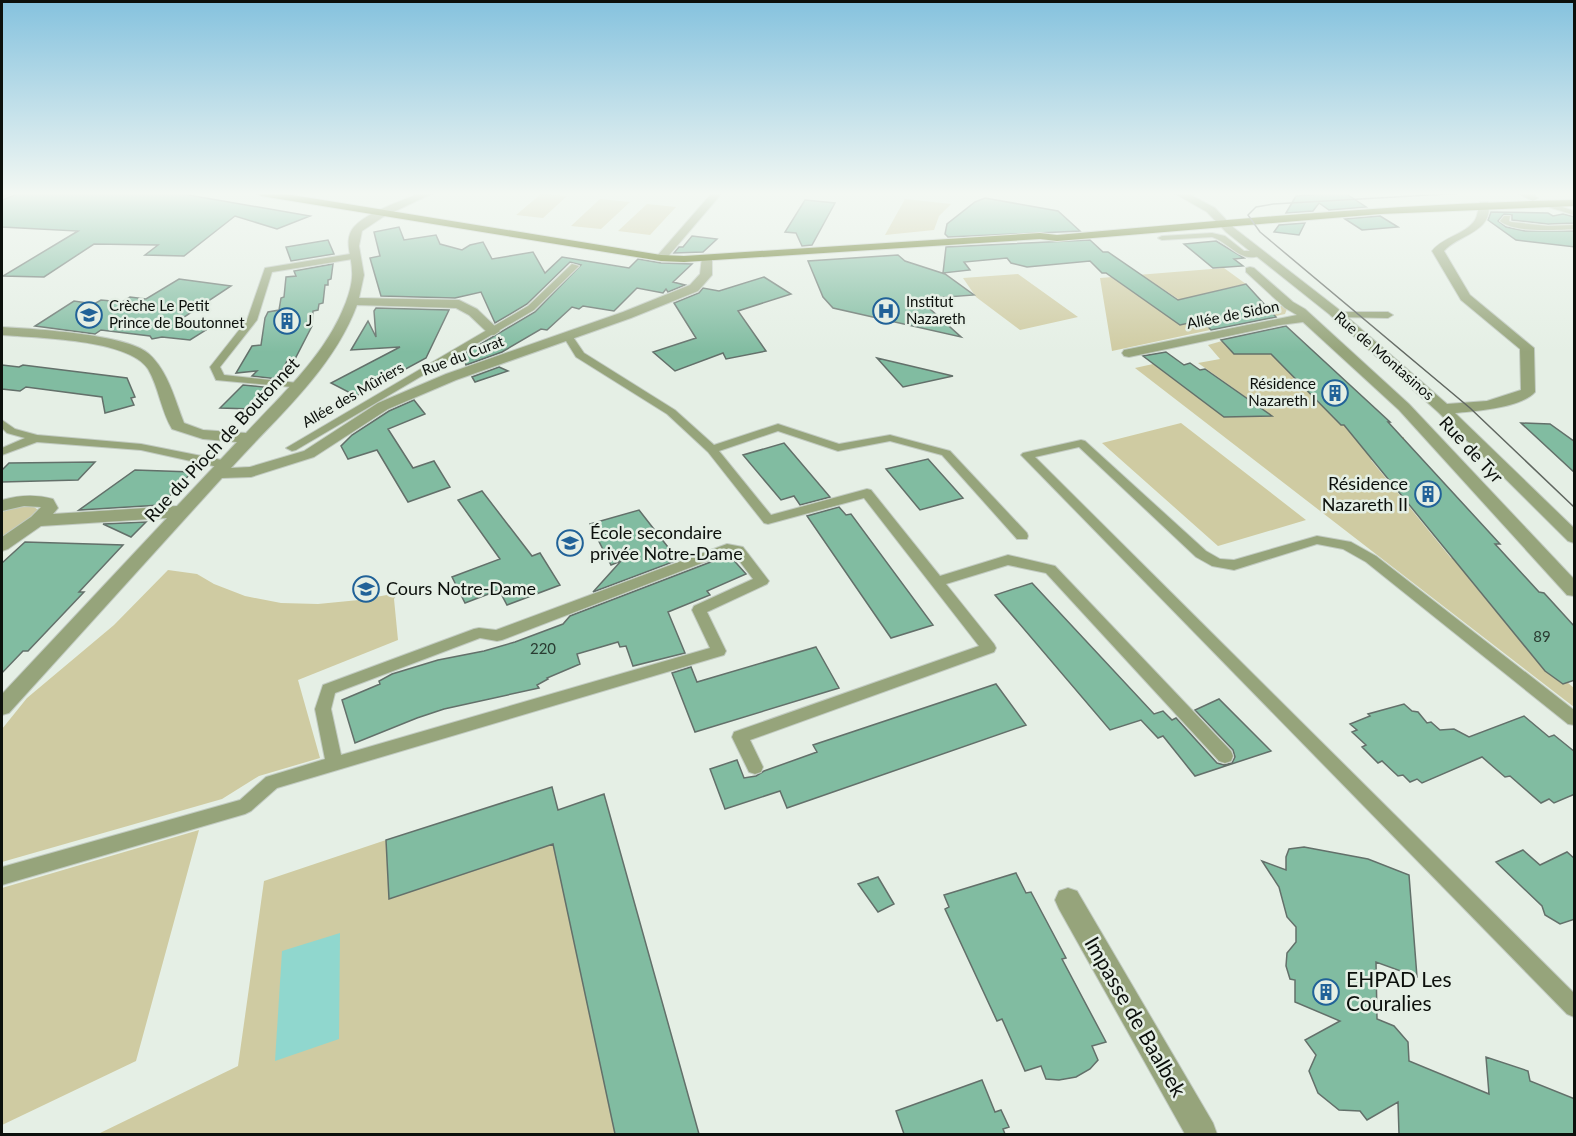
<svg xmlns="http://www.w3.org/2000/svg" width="1576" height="1136" font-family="Lato,sans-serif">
<rect width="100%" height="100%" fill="#e5efe5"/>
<path fill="#cfcba2" d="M541,194L567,196L543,218L516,215Z
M600,199L630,202L601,229L571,226Z
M905,199L951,204L939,216L934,230L885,235Z
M647,204L676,207L650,235L618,231Z
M1224,268L1246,284L1219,290L1184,303L1160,287L1124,286L1180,325L1250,306H1283L1287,309L1285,314L1112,351L1100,278Z
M1018,274L1078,317L1020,330L976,297L963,278Z
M1222,341L1234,354H1272L1358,439L1404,437V443L1419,459L1371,460L1451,558L1507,557L1469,579L1545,671L1563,684L1567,682L1574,688V707L1135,368L1153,364L1224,417L1251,416L1260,407L1198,363L1220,359L1208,345Z
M1181,423L1306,520L1218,546L1102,443Z
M21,505L33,506L38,510L36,514L2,538V512Z
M168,570L197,574L214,584L245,596L281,603L318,604L359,600L398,593L394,599L398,640L298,680L320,758L259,776L222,799L2,862V729L27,698L114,625Z
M199,830L136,1061L2,1125V888Z
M386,840L389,898L553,844L615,1134H98L238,1066L264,881Z"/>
<path fill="#90d7ce" d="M340,933L339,1039L275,1061L282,951Z"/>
<path fill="#81bca1" stroke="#63706a" stroke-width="1.5" d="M20,193H177L310,216L277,229L235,216L184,256L145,255L158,245L94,244L44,277L3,276L78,231L2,227V200Z
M1345,193L1366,207L1329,210L1319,203L1313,211L1286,213L1296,196Z
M985,198L1058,211L1080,231L948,237L945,234L947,224L975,202Z
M805,200L835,203L812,245L802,246L796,233L785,232Z
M1491,212L1548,213L1553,216L1563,214L1575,217V223L1548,224L1512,220V215L1504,214L1498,221L1506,227L1525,231H1575V247L1516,240L1488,220Z
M1380,216L1398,227L1362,230L1345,219Z
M1305,223L1299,235L1274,232L1279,225Z
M399,227L404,240L436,235L440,244L462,250L470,245L483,242L492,259L533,252L545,273L562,257L629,268L638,259L661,263L692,264L673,282L685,285L668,292L666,289L663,293L637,288L614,311L583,306L579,309L572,307L547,330L541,329L502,352L466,365L464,360L457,358L535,312L581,265L570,262L527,304L495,323L481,292L455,298L381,296L370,258L380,256L374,232Z
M692,236L717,239L703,252L674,253L679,247H683Z
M328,240L334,254L291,261L286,247Z
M1090,240L1103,252H1108L1178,300L1246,284L1276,317L1211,330L1202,320L1180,325L1106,273H1102L1090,261L1027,267L1011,263L1007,258L964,262L970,270L943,273L946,247Z
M1216,241L1244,258L1234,259L1243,266L1213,268L1184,244Z
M898,255L905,261L945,274L974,295L919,299L961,337L833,308L823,297L808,261Z
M333,264L331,279L328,280V285H325L323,303L319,304L318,310L313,311L312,326L294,361H287L278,379L252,376L257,371L236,373L252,346L261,345L265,318L268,312L279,310L281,298L284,297L286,277L296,276L294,271Z
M764,277L791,294L738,311L766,351L726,359L723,353L675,371L653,352L696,338L674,303L699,293L703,288L719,291Z
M179,279L231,286L181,319L214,325L190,340L162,337L152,339L150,336L101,330L95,334L35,326L74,301L94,304L101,300L122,302L130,297L146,299Z
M376,308L449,310L426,358L356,396L331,383L400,347L351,350L368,321L376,337L374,311Z
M1286,326L1390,422H1388L1500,544H1495L1539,592L1544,593L1575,627V680L1563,684L1545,671L1344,425H1341L1271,354H1234L1221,340Z
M1166,352L1184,365L1190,363L1200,370L1205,369L1272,416L1224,417L1143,356Z
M877,358L953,376L903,387Z
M2,365L19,367L23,365L127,378L135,397L131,398L134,405L105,413L102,397L26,387L20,391L2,389Z
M499,367L508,371L475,382L472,377Z
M243,385L273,388L253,409L220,408Z
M414,400L425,414L388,429L413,468L434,461L450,487L408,502L377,450L348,459L341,446L352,435L389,411Z
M1521,423L1550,424L1575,442V473Z
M784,443L830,497L800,505L794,496L781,500L743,455Z
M928,459L963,498L920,510L886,469Z
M95,462L78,480L2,482V470L9,463Z
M135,470L192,472L161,505L79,510Z
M482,491L532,556L540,553L560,585L507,605L499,590L465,603L452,577L500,559L458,500Z
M839,507L846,515L851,514L933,625L891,638L807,516Z
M639,510L678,560L593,592L621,561L611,565L590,524Z
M146,522L131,537L103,524Z
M25,542L123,545L79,592H84L28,651H23L2,673V563Z
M729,555L746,574L707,591L710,595L668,612L685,653L633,666L626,646L620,647L618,642L577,654L580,664L547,678L548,679L537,685L539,688L444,709L417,718L355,743L342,700L380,684L379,681L392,674L438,660L484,651L515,642L563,624L570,616Z
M1032,583L1154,714L1163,711L1172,720L1176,718L1217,763L1224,765L1232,763L1235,757L1233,750L1195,710L1219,699L1271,751L1195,776L1163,736L1158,738L1141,720L1110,730L995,595Z
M816,647L839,688L695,732L672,673L691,667L697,682Z
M996,684L1026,725L787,808L780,791L725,809L710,769L737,760L744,778L756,776L764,771L817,752L813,745Z
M1404,704L1412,711L1418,712L1427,723L1431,722L1440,730L1454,729L1469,737L1524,716L1549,737L1554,735L1575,752V794L1554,803L1549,799L1541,803L1510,776L1505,777L1482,757L1422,783L1417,779L1410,782L1403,775L1398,776L1382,761L1378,763L1362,747L1366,745L1352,732L1357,730L1350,724L1370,716L1368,714Z
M552,787L558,810L604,794L699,1134H615L553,844L389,899L386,840Z
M1304,847L1368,859L1409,875L1417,977L1376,962L1377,1019L1394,1026L1408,1042L1409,1061L1489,1094L1486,1057L1528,1071L1530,1081L1575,1099V1134H1399L1398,1102L1367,1120L1360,1111L1339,1110L1318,1093L1309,1071L1316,1055L1305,1040L1340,1021L1295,1002V980L1290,979L1286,966L1287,953L1296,942V927L1287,917L1279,887L1262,861L1286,870V857L1289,849Z
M1523,850L1540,865L1567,852L1575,859V919L1560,924L1545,915L1542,906L1496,862Z
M1016,873L1026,893L1031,892L1066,958L1062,959L1106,1042L1092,1046L1098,1060L1090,1069L1076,1077L1059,1080L1046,1079L1041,1066L1025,1071L1002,1019L997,1021L945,909L949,907L944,895Z
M878,877L894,904L878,912L858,884Z
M982,1080L995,1112L1001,1110L1009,1127L1003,1129L1005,1134H904L896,1111Z"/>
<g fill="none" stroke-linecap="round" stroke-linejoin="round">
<g stroke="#c2cbc2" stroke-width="2">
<path id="service" d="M1545,201L1574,211V215L1542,205V201Z
M1504,216H1510L1509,221L1511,222L1548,226L1574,225V229C1556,230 1514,233 1500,221Z
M1212,233L1225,236L1244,251H1261L1265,253C1242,267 1231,243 1212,237L1162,240L1158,238L1162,236Z
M356,253L359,254V258L272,272L257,320L220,367L224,375L298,383L302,384V388L216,380L210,367L247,320L265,268Z
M572,264L579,266L534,310L296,450L292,451L286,448L528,306Z
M1338,312H1388L1393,315L1388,318L1335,317V313Z
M568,333L571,334L584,353L675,410L714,445L778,424L839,444L890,435L950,451L1027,533L1028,536L1027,539H1017L942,455L890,441L838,451L778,431L719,451L771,515L867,489L871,490L940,576L1008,555L1055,566L1231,751L1233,756L1231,761L1225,763L1219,761L1046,573L1008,565L946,584L994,644L996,648L994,652L750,740L763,767L761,772L755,774L749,772L732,737L734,732L979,646L864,498L768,524L764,523L708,452L667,414L576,357L563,336Z
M2,420L15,429L37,435L141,444L227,461L233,465L227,469L141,450L37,442L2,455V448L25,438L7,433L2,428Z
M1081,440L1085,441L1206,551L1220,559L1234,560L1317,536L1351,542L1376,556L1574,710V725L1568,724L1366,562L1343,549L1317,544L1234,570L1212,566L1196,557L1079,447L1035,457L1574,993V1017L1567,1014L1021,455L1023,453Z
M727,544L743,547L769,581L767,584L707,612L726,651L724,655L277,788L251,811L245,814L2,885V867L240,800L266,777L325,759L315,709L323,685L474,629L479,628L496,630ZM728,553L734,554L753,579L694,606L692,610L710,648L341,755L331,709L335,693L480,638L497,641L502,640Z"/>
</g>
<g stroke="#c2cbc2" stroke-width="2">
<path id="minor" d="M2,193H12L2,198Z
M420,193H433L383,217L362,231L359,246L364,275L359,298L459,300L477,309L500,331L494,335L489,334L469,315L456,308L357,305C333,370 275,419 231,468L250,467L304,451L378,403L446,374L623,312L690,285L700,274L702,257L706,256L712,259V275L698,291L631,318L456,380L388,409L314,457L251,477L222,478L9,713L2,715V694L167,518L41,526L8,549L2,551V537L31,517L41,507L24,506L2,511V500C20,495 35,494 53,499L58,508L53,514L177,506L237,442L203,439L172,429C161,411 159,388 148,369C129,339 36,338 2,335V327C33,329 128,334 149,354C168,371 175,400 184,423L203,430L246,433C283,393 326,355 346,302C349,294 353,281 352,271C352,256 343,240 354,227C367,212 402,201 420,193Z
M712,193H722L665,260H657V256Z
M1174,193H1187L1215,208L1234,228L1337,308L1447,404L1487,401L1521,390L1520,349L1461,300L1432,251C1444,236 1465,235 1475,220C1478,215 1478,208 1480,202H1488C1495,232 1457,235 1444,251L1470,295L1534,348L1535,392C1521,408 1476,411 1455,413L1574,528V543L1568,541L1438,412L1329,314L1226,232L1207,212Z
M1517,193H1530L1538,198L1533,201Z
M1250,267L1254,268L1293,302L1305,309L1409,404L1574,579V596L1567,595L1399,410L1303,322L1280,325L1129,357L1124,356L1122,353L1124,350L1129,349L1297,315L1285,308L1246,272V268Z
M1068,888L1077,891L1213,1123L1217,1134H1185L1059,909L1055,900L1059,891Z"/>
</g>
<g stroke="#c2cbc2" stroke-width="2">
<path id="primary" d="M256,193H280L661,255L684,256L1040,233L1057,235C1229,220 1401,203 1574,200V206L1380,214L1057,241L1040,239L684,262L661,261L261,196Z"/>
</g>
<use href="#service" fill="#96a47b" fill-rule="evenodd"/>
<use href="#minor" fill="#96a47b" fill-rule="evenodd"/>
<use href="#primary" fill="#52670c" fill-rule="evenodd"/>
<path stroke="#616761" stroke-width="1.5" d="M1464,193L1273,204L1256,207L1248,215L1260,232L1470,408L1574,507"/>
</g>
<linearGradient id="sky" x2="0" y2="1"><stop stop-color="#85c2de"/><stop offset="0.55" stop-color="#f3f8f3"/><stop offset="1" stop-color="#f3f8f3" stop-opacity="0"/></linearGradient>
<rect width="1576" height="352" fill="url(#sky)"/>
<defs>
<g id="hospital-ring" transform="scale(1.35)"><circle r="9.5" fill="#e5efe5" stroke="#216298" stroke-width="1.5"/><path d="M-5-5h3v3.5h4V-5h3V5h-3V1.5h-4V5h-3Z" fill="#216298"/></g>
<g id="school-ring" transform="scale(1.35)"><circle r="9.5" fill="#e5efe5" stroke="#216298" stroke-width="1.5"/><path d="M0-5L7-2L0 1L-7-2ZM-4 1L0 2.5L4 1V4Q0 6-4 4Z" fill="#216298"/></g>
<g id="building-ring" transform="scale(1.35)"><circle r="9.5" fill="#e5efe5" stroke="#216298" stroke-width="1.5"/><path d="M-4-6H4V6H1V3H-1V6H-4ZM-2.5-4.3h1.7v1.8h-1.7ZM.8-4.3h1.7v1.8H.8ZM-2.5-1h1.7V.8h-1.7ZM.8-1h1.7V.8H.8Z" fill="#216298"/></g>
</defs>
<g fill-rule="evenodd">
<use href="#hospital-ring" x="886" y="311"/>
<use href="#school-ring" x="89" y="315"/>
<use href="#building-ring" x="287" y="321"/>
<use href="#building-ring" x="1335" y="393"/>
<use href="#building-ring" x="1428" y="494"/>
<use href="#school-ring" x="570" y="543"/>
<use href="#school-ring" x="366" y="589"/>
<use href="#building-ring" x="1326" y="992"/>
</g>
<g text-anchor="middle" stroke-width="5" stroke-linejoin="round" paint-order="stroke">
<g font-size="15" fill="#0c100c" stroke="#e5efe5" text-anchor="start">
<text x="906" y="307">Institut<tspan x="906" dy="17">Nazareth</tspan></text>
<text x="109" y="311">Crèche Le Petit<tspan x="109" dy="17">Prince de Boutonnet</tspan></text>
<text x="306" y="326">J</text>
<text x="1316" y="389" text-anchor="end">Résidence<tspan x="1316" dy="17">Nazareth I</tspan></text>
</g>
<g font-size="15" fill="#0c100c" stroke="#e5efe5">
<text transform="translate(1233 315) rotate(-11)" y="5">Allée de Sidon</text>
<text transform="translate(463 356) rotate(-21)" y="5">Rue du Curat</text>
<text transform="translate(1384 356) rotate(41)" y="5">Rue de Montasinos</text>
<text transform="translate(353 395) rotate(-30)" y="5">Allée des Mûriers</text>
</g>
<g font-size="15" fill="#293b31">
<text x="1542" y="642">89</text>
<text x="543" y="654">220</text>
</g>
<g font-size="18" fill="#0c100c" stroke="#e5efe5">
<text transform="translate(222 440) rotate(-47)" y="6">Rue du Pioch de Boutonnet</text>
<text transform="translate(1471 450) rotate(47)" y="6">Rue de Tyr</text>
</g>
<g font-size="18" fill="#0c100c" stroke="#e5efe5" text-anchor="start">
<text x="1408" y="490" text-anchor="end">Résidence<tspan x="1408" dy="21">Nazareth II</tspan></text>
<text x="590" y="539">École secondaire<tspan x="590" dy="21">privée Notre-Dame</tspan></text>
<text x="386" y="595">Cours Notre-Dame</text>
</g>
<g font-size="21" fill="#0c100c" stroke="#e5efe5" text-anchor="start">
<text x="1346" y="987">EHPAD Les<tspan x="1346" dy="24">Couralies</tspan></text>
</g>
<g font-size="21" fill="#0c100c" stroke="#e5efe5">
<text transform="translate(1135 1017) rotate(60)" y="7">Impasse de Baalbek</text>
</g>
</g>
<rect width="1576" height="1136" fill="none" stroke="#0c100c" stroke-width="6"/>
</svg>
